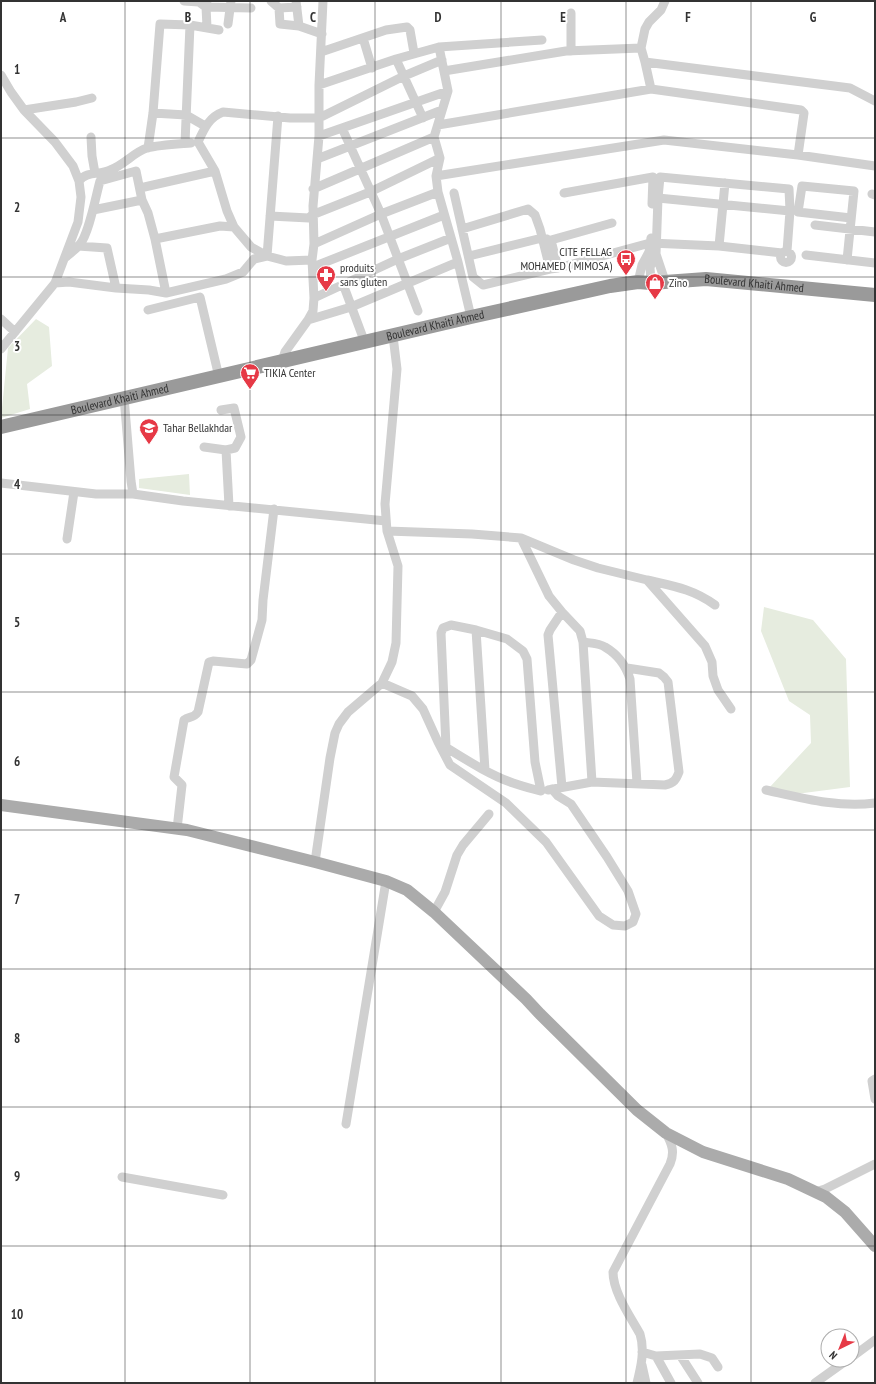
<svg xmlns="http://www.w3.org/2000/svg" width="876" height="1384" font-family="'PT Sans Narrow',sans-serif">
<rect width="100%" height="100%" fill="#fff"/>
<path fill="#e6ecdf" d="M36,319L49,327L52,366L27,384L30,409L1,418L8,348Z
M189,474L190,495L139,488V479Z
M764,607L813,620L846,659L850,787L796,794L768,789L811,743L810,715L789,701L761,631Z"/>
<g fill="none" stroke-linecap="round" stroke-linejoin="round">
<path stroke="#d0d0d0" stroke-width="9" d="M184,1L199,2L206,7L251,8
M271,1L279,8L297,7
M296,1L299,26
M279,8L280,24L299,26L322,34
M228,24L231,1
M207,27L206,7L207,1
M363,38L372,68
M571,51V13
M321,52L386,30L407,27L410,30L414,53
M396,59L423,118
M645,62L850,88L875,101
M444,71L566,51L641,48
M1,75L11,92L24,110L55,142L73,166L79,181L81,197L78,222L55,283L1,349
M319,85L396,59L439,47
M651,89L645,62L641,48L645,29L649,22L661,10L665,1
M24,110L76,102L92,98
M153,113L186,115L205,126
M438,125L651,89L801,110L804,113L798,155
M342,128L381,214L418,311
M319,136L448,91
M91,137L92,156L95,173
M185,143L190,25L219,30
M148,148L153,113L160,24L190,25
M317,159L442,110
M436,176L664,140L798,155L875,166
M79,181C87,171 99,175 110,170C124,165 134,152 147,148C159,145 179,144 191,143
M140,188L215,171
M313,189L434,137
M454,193L473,277L483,285L550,269L558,268L650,243L719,246L782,253
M564,193L653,177L652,204
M872,194L875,195
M658,198L790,211
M93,210L142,200
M270,216L309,218L312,215L370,192L440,158
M815,225L875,232
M462,229L528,209L535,215L540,229L550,269
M155,239L220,226L234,227
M314,244L381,214L438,192
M78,246L107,248L116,288
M719,246L725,183
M780.5 257a5.5 5.5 0 1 1 11 0a5.5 5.5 0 1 1-11 0Z
M806,255L875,263
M469,256L542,238L547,239
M66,257C70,253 77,249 80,244C89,234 96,195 100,181L136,171L142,200L148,213L155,239L166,293
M312,260L286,261L267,256L251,247L234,227L227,211L215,171L198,142C204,129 209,117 223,112L290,118H319L404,76L442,60
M847,260L854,191L802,186L798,212L851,218
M313,267L444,215
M558,268L551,240L612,223
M665,281L656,254L658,198L660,177L789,189L790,211L787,251
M638,282L642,265L649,252L651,238
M55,283L69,282L116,288L149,290L166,293L226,279L243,272L254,259L267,256L278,116
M651,283L650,267L656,254
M343,284L365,343
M314,298L398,259L451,238
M148,310L200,297L219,377
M471,317L458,262L438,192L436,176L440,158L434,137L448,91L439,47L542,40
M1,319L15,332
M308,320L351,307L458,262
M282,361L285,352L308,320L313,311L314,298L312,260L314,244L313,206L319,136V85L323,1
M204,447L226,450L235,448L241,437L234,408L221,410
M226,450L229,506
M1,483L96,494H133L131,481L124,397
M133,494L183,501L386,521
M387,531L472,534L521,538L574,560L598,568L647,580L705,646L712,662L713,676L718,690L731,709
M521,538L549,596L562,612L580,631L583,642L592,782
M67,539L74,492
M647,580C673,586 693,589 715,605
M562,612L550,630L548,635L562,787
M476,630L485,770
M583,642C589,643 599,643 605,647C617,654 626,666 630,679L637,783
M382,683L412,696L423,709L438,742L450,765L506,803L546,842L599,916L613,925L625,926L633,922L636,914L628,891L607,857L571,804L558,796L552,789
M439,743C462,757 487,774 513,783C522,786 532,789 541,791L535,762L527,659L523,651L507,639L476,630L451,625L443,628L441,633L446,747
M548,790L592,782L665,785C674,783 676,780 679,772L668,682L664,677L659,673L627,668
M766,790C802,798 838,808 875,803
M177,829L182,785L174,777L184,720C189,716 193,719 198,712L209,662L213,661L247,664L251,660L262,620L263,600L274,509
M315,862L330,758L335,733L339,724L348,712L382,683L392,662L396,643L398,566L387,531L385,504L397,369L393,336
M434,912L445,892L457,855L463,845L489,814
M875,1079L872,1081L875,1099
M346,1124L386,881
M122,1177L223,1195
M815,1192L825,1189L875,1164
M642,1352L656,1356L700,1354L712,1358L718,1367
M680,1355L698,1383
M656,1356L671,1383
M852,1357L875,1340
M642,1365L646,1383
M637,1383C641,1367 645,1350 640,1334C630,1316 613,1292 613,1272L670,1164C675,1152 672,1144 666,1133
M815,1383L847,1360"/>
<path stroke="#ababab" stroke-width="12" d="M1,805L187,830L315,862L386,881L407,890L434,912L526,999L540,1014L637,1110L666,1133L703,1152L788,1179L826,1197L845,1212L875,1246"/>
<path stroke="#9a9a9a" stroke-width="14" id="s1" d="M1,427L471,317L610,286L638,282L651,283L706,279L875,295"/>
</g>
<path fill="none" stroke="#333" stroke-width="1" stroke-opacity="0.55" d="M125,1V1383M250,1V1383M375,1V1383M501,1V1383M626,1V1383M751,1V1383M1,138H875M1,277H875M1,415H875M1,554H875M1,692H875M1,830H875M1,969H875M1,1107H875M1,1246H875"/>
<defs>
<g id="bus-pin" transform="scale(1)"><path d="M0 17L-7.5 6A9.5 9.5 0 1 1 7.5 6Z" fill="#e63946" stroke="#fff"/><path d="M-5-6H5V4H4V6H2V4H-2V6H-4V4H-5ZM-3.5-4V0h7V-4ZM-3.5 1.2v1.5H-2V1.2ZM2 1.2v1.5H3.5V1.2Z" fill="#fff"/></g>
<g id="pharmacy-pin" transform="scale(1)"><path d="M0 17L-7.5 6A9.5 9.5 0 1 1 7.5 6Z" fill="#e63946" stroke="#fff"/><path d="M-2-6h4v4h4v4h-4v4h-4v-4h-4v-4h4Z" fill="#fff"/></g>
<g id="shop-pin" transform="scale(1)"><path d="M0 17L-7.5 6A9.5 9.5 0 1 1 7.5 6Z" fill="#e63946" stroke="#fff"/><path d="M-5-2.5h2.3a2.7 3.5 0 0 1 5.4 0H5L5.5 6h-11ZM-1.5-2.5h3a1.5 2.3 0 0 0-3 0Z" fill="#fff"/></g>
<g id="supermarket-pin" transform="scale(1)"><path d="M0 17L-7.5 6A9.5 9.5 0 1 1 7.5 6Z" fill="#e63946" stroke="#fff"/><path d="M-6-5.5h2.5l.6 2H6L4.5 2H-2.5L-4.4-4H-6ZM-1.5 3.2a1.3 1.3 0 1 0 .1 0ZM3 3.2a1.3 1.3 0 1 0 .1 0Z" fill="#fff"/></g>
<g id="school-pin" transform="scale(1)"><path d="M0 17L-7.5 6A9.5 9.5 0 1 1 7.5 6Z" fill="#e63946" stroke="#fff"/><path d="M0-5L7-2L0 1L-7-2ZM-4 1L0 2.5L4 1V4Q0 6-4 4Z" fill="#fff"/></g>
</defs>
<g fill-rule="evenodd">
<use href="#bus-pin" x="626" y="259"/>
<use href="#pharmacy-pin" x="326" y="275"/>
<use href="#shop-pin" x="655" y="283"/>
<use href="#supermarket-pin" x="250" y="373"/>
<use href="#school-pin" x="149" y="428"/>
</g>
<g text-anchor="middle" stroke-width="4" stroke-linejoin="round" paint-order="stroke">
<g font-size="12" fill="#333" stroke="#fff" text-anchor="start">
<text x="612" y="256" text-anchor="end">CITE FELLAG<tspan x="612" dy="14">MOHAMED ( MIMOSA)</tspan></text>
<text x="340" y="272">produits<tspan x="340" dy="14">sans gluten</tspan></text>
<text x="669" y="287">Zino</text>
<text x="264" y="377">TIKIA Center</text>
<text x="163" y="432">Tahar Bellakhdar</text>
</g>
<g font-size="12" fill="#333" stroke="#fff">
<text dy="4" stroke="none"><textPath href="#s1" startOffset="770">Boulevard Khaiti Ahmed</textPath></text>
<text dy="4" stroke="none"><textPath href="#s1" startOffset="446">Boulevard Khaiti Ahmed</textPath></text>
<text dy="4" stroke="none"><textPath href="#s1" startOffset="122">Boulevard Khaiti Ahmed</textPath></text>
</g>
</g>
<g font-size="13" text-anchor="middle" font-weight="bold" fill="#333" stroke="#fff" stroke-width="4" stroke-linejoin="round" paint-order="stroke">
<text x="63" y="22">A</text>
<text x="188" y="22">B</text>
<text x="313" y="22">C</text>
<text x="438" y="22">D</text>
<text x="563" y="22">E</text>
<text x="688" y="22">F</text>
<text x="813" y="22">G</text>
<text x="17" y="74">1</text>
<text x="17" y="212">2</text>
<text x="17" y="351">3</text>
<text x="17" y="489">4</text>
<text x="17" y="627">5</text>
<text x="17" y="766">6</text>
<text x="17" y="904">7</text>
<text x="17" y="1043">8</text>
<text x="17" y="1181">9</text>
<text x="17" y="1319">10</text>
</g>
<rect width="876" height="1384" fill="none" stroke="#333333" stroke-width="4"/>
<g transform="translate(840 1348) rotate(223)"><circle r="19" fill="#ffffff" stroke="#adadad"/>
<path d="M0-3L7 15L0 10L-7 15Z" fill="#e63946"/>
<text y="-6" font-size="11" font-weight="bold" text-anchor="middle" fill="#333333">N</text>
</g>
</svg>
